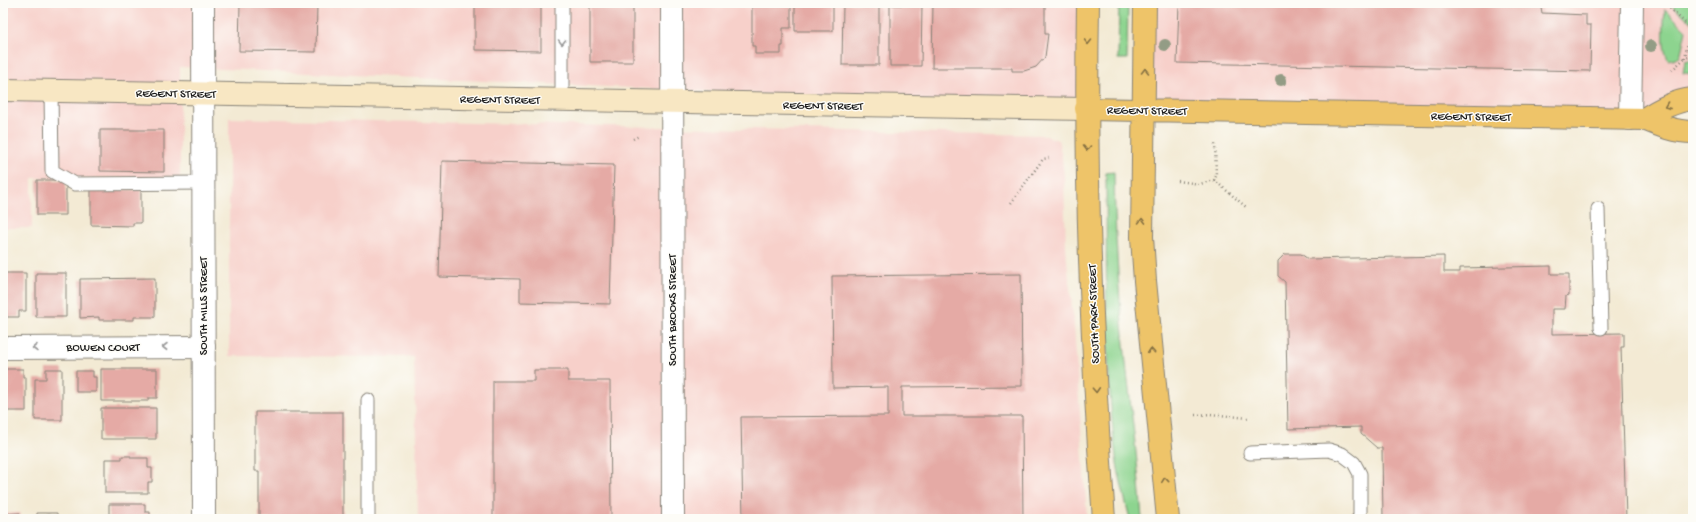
<svg xmlns="http://www.w3.org/2000/svg" width="1696" height="522" font-family="'Gochi Hand',sans-serif">
<rect width="100%" height="100%" fill="#fdfcf7"/>
<filter id="ink" filterUnits="userSpaceOnUse"><feTurbulence type="fractalNoise" baseFrequency=".025" numOctaves="2"/><feDisplacementMap in="SourceGraphic" scale="8" xChannelSelector="R" yChannelSelector="G"/><feConvolveMatrix kernelMatrix="1 2 1 2 8 2 1 2 1" color-interpolation-filters="sRGB"/></filter>
<filter id="wash" filterUnits="userSpaceOnUse"><feTurbulence type="fractalNoise" baseFrequency=".012" numOctaves="4" result="noise"/><feDisplacementMap in="SourceGraphic" scale="16" xChannelSelector="R" yChannelSelector="G"/><feGaussianBlur stdDeviation="0.9" result="paint"/><feColorMatrix in="noise" values="0 0 0 0 0 0 0 0 0 0 0 0 0 0 0 0 0 1.4 0 .05"/><feComposite in="paint" operator="in"/></filter>
<g filter="url(#wash)">
<rect width="100%" height="100%" fill="#f3ead4"/>
<path fill="#f7d0ca" d="M3,3H1088L1086,109L180,67V178H32V228H3Z
M1144,3H1693V99L1644,119L1144,110Z
M229,118L1043,135L1058,140L1062,157L1064,178L1066,251L1074,325L1087,519H418L414,357L229,356Z"/>
<path fill="#8dd48f" stroke="#547856" d="M1119,3H1128L1127,59H1118Z
M1670,3H1693V24Z
M1665,9L1686,30L1680,57L1669,60C1661,51 1664,23 1665,9Z
M1693,59V74L1683,73L1685,61Z
M1114,172C1115,230 1118,287 1124,344C1130,403 1138,461 1142,519H1130C1125,499 1119,478 1116,457C1104,363 1107,267 1106,173Z"/>
<g id="blocks">
<path fill="#e5aaa5" d="M240,3H317L316,52L239,51Z
M475,3H541V51L475,50Z
M590,3H633V62H590Z
M760,3L791,5V28H783V46H781V54H755V46H752V5H760Z
M795,3H833V31H795Z
M843,3H879V65H842Z
M933,3H1045V34H1048L1045,57L1036,67L1024,71H1012V68H932Z
M1179,3H1486L1541,7L1542,13L1586,15V25H1591L1590,71L1177,63Z
M890,5H922L921,66H890Z
M100,130H164V172L100,171Z
M442,161L614,165L610,304L520,302V279L439,277Z
M37,180H66V215H37Z
M91,189L141,190V223H133V226L91,225Z
M1285,254H1301L1308,259L1444,256V272H1460V268L1551,266V274H1569V295L1566,296L1565,309H1552V334L1624,333V347H1621L1626,519H1383L1382,448H1377L1361,434V427L1288,429L1285,282L1278,276V261Z
M3,273H26V311H19V317H3Z
M36,273H66V317H36Z
M1021,274L1022,386L902,387V416H1022L1023,519H743L741,417L888,416V387L833,388L832,276Z
M155,278V317H134V320H99V317L80,318V279Z
M3,369H23V377H26V411H3Z
M46,369H62V420H35V379H46Z
M101,369H157V398H148V401H101Z
M534,370H568V381H610L611,519H493V381H534Z
M76,371H93V377H96V392H76Z
M101,408H156V439H101Z
M255,412H343V519H259V471H255Z
M122,456H131V458H148V468H152V482H148V493H105V459H122Z
M109,504H145V512H150V519H109Z
M20,513V519H3V514Z
M37,513H57V519H37Z"/>
</g>
</g>
<g filter="url(#ink)">
<use href="#blocks" fill-opacity="0" stroke="#888378" stroke-width="1"/>
<g fill="none" stroke-linecap="round" stroke-linejoin="round">
<g stroke="#888378" stroke-width="15">
<path id="service" d="M51,90L52,171L75,184L203,183
M562,100V3
M1598,209L1601,328
M1250,453L1329,450L1342,454L1354,463L1360,474V516L1358,519
M368,519V400"/>
</g>
<g stroke="#888378" stroke-width="24">
<path id="minor" d="M672,3L673,519
M1630,119L1632,3
M3,348L204,347"/>
</g>
<g stroke="#888378" stroke-width="24">
<path id="tertiary" d="M203,3L204,519"/>
</g>
<g stroke="#888378" stroke-width="24">
<path id="secondary" d="M3,90L1086,109"/>
</g>
<g stroke="#888378" stroke-width="24">
<path id="primary" d="M1088,3C1085,175 1091,347 1104,519
M1145,3L1142,237L1145,281L1168,519
M1086,109L1644,119C1660,126 1675,132 1693,132
M1644,119C1660,109 1674,101 1693,99"/>
</g>
<path stroke="#888378" stroke-width="2.5" stroke-dasharray="1 3" stroke-linecap="butt" d="M1664,3L1693,30
M1685,58L1691,27
M1672,70L1685,58L1693,56
M633,139L639,136
M1214,180L1246,207
M1178,181L1200,184L1214,180L1216,176L1215,143
M1011,203L1043,159L1049,158
M1195,415L1210,414L1248,418"/>
<use href="#service" stroke="#fff" stroke-width="13"/>
<use href="#minor" stroke="#fff" stroke-width="22"/>
<use href="#tertiary" stroke="#fff" stroke-width="22"/>
<use href="#secondary" stroke="#f8e7c3" stroke-width="22"/>
<use href="#primary" stroke="#eec469" stroke-width="22"/>
</g>
<g fill="#939c85">
<circle cx="1165" cy="45" r="6"/>
<circle cx="1651" cy="46" r="6"/>
<circle cx="1281" cy="80" r="6"/>
</g>
<defs><path id="oneway-chevron" d="M-2-3.5L2.5 0L-2 3.5" fill="none" stroke-width="1.6" stroke-linecap="round" stroke-linejoin="round"/></defs>
<g stroke="#999">
<use href="#oneway-chevron" transform="translate(562 42) rotate(90)"/>
<use href="#oneway-chevron" transform="translate(165 347) rotate(180)"/>
<use href="#oneway-chevron" transform="translate(35 348) rotate(180)"/>
</g>
<g stroke="#857042">
<use href="#oneway-chevron" transform="translate(1088 42) rotate(91)"/>
<use href="#oneway-chevron" transform="translate(1145 71) rotate(-90)"/>
<use href="#oneway-chevron" transform="translate(1667 106) rotate(159)"/>
<use href="#oneway-chevron" transform="translate(1087 148) rotate(90)"/>
<use href="#oneway-chevron" transform="translate(1142 221) rotate(-89)"/>
<use href="#oneway-chevron" transform="translate(1151 351) rotate(-95)"/>
<use href="#oneway-chevron" transform="translate(1096 390) rotate(87)"/>
<use href="#oneway-chevron" transform="translate(1165 480) rotate(-96)"/>
</g>
</g>
<g text-anchor="middle" stroke-width="3" stroke-linejoin="round" paint-order="stroke">
<g font-size="12" fill="#1c1c1c" stroke="#fdfcf7">
<text transform="translate(176 93) rotate(1)" y="4">REGENT STREET</text>
<text transform="translate(500 99) rotate(1)" y="4">REGENT STREET</text>
<text transform="translate(823 105) rotate(1)" y="4">REGENT STREET</text>
<text transform="translate(1147 110) rotate(1)" y="4">REGENT STREET</text>
<text transform="translate(1471 116) rotate(1)" y="4">REGENT STREET</text>
<text transform="translate(203 306) rotate(-90)" y="4">SOUTH MILLS STREET</text>
<text transform="translate(672 310) rotate(-90)" y="4">SOUTH BROOKS STREET</text>
<text transform="translate(1093 314) rotate(-92)" y="4">SOUTH PARK STREET</text>
<text x="103" y="351">BOWEN COURT</text>
</g>
</g>
<rect width="1696" height="522" fill="none" stroke="#fdfcf7" stroke-width="16"/>
</svg>
